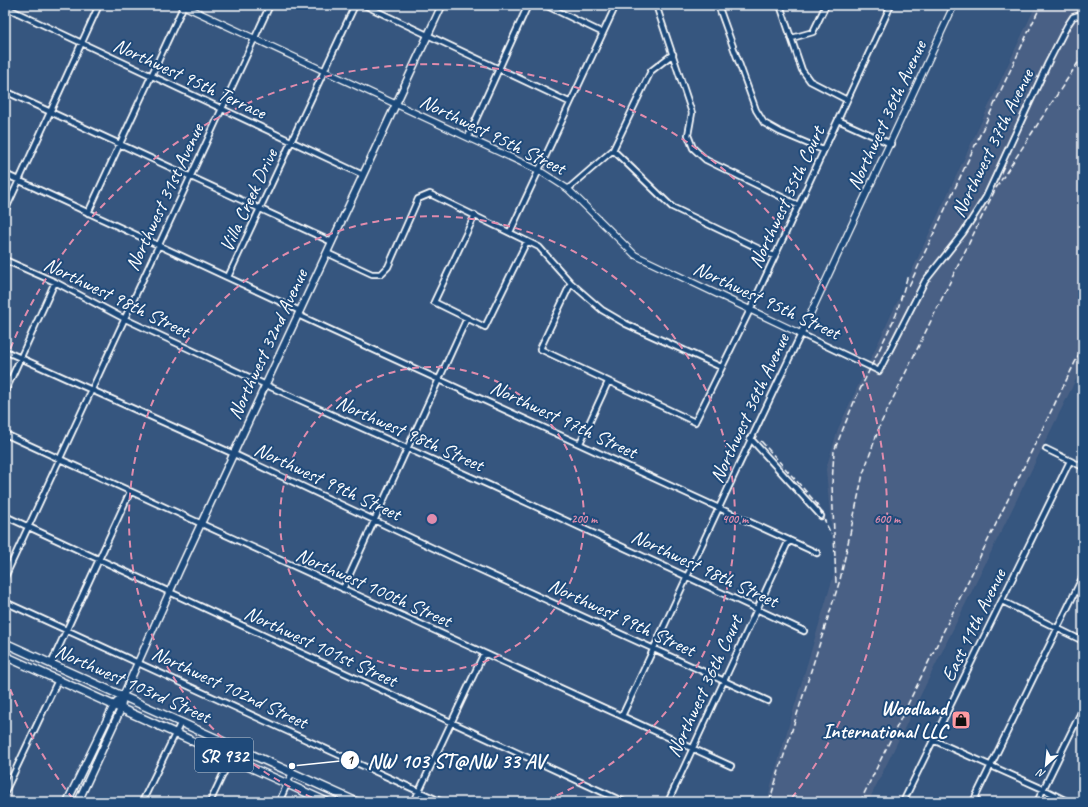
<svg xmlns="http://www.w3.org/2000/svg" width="1088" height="807" font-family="Caveat,sans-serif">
<rect width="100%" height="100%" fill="#36567f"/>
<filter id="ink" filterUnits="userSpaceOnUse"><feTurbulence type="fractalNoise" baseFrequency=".025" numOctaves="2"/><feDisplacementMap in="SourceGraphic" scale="8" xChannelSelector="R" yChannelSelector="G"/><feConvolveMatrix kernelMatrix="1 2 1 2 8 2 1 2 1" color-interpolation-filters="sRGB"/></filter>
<g filter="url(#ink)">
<path fill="#4a6185" d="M1036,5H1083V365L868,802H767L772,782L835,571L826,469L838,429Z"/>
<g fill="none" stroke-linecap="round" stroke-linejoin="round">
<g stroke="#fff" stroke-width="8">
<path id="minor" d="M364,5L569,102
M545,5L603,33
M656,5L692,113L688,135L693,148L706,160L798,205
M718,5L756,110L764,123L780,132L823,150
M780,5L802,70L810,81L847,100
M5,7L363,175
M792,38L813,32L826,5
M5,91L332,242
M838,120L891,144
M468,137L528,5
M613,150L672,207L774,256
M5,174L300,311
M568,189L613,150L651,71L673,54
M5,211L99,5
M88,213L184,5
M475,215L434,302L485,327L527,241
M510,232L616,5
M327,253L372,274H381L388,267L418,199L430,194L539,247L571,283L602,310L626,324L721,367
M5,260L55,282L123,318L266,385L489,485L804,631
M228,277L355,5
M571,283L540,349L695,422L750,310L891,5
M298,315L817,553
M5,351L234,454L450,556L768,701
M5,392L55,282
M5,434L731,766
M750,438L821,516
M580,443L608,382
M1046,449L1083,467
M5,516L624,802
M5,577L270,5
M343,589L467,318
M1002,601L1083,641
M5,602L442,802
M51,664L130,492
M622,716C682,589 740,460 801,334L879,371L925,281L963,233L986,197L1048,63L1067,26L1073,17L1083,14
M933,740L1043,789L1069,802
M5,792L58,680
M142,802L181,722
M210,802L236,747
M279,802L292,773
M414,802L484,653
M668,802L789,540
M903,802L1070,461
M973,802L1083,576
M1037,802L1083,708"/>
</g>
<g stroke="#fff" stroke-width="8">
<path id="tertiary" d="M182,5L540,171L568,189L635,255L801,334L954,5"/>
</g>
<g stroke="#fff" stroke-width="9">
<path id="secondary" d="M67,802L114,705L123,696
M78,802L121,709L123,696L179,571L442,5"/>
</g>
<g stroke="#fff" stroke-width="10">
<path id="primary" d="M5,643L357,802
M5,656L327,802"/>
</g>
<use href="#minor" stroke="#1f4a7a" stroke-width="4.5"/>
<use href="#tertiary" stroke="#1f4a7a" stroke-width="5.5"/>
<use href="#secondary" stroke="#1f4a7a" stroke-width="6"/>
<use href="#primary" stroke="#1f4a7a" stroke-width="7"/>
<path stroke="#fff" stroke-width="1.5" stroke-dasharray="6 3" stroke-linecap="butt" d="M909,286L1041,5
M761,441L817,504L831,534
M836,583L832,484L834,451L854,402L896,315L908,275
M769,802L840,580L863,474L880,425L996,188L1083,55
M860,802L1083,346"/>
</g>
</g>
<g fill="none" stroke="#e08cad" stroke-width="2" stroke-dasharray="7 5">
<circle cx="432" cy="519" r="152"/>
<path d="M323 802A303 303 0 1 1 541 802"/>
<path d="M73 799A455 455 0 0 1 6 678M6 360A455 455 0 1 1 791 799"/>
</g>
<defs>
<g id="shop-square" transform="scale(1)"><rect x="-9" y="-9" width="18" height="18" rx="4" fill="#ff9aa2" stroke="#1f4a7a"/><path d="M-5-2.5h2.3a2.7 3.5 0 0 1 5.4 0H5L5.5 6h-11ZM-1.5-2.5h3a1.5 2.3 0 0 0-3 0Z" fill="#111"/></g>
</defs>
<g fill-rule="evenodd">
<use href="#shop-square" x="961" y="720"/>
</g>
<g text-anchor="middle" stroke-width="4" stroke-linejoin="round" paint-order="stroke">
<rect fill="#1f4a7a" stroke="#bcc9d7" stroke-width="1" x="195" y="738" width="58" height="34" rx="3"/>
<g font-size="19" font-weight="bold" fill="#fff">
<text x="224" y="762">SR 932</text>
</g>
<g font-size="20" fill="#fff" stroke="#1f4a7a">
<text transform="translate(190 78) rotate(25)" y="7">Northwest 95th Terrace</text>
<text transform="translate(886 115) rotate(-65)" y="7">Northwest 36th Avenue</text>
<text transform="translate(493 134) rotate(26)" y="7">Northwest 95th Street</text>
<text transform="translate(992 143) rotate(-64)" y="7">Northwest 37th Avenue</text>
<text transform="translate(164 197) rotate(-65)" y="7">Northwest 31st Avenue</text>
<text transform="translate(786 197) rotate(-65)" y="7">Northwest 35th Court</text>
<text transform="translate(248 200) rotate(-65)" y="7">Villa Creek Drive</text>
<text transform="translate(117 297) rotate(26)" y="7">Northwest 98th Street</text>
<text transform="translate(767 300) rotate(25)" y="7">Northwest 95th Street</text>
<text transform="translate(267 344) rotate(-65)" y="7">Northwest 32nd Avenue</text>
<text transform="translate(749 408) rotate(-65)" y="7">Northwest 36th Avenue</text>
<text transform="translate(564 419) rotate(25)" y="7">Northwest 97th Street</text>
<text transform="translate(410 433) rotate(24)" y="7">Northwest 98th Street</text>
<text transform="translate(328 481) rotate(25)" y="7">Northwest 99th Street</text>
<text transform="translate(705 568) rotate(25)" y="7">Northwest 98th Street</text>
<text transform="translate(374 587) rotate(24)" y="7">Northwest 100th Street</text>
<text transform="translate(622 617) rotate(25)" y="7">Northwest 99th Street</text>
<text transform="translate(973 625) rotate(-64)" y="7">East 11th Avenue</text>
<text transform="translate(321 646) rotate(25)" y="7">Northwest 101st Street</text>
<text transform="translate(133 683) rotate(24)" y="7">Northwest 103rd Street</text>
<text transform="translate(704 686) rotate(-65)" y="7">Northwest 36th Court</text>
<text transform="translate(230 687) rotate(25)" y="7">Northwest 102nd Street</text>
</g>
<g font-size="20" font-weight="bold" fill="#fff" stroke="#1f4a7a" text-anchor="end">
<text x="947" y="715">Woodland<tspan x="947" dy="23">International LLC</tspan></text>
</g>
</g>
<circle cx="432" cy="519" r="6" fill="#e08cad" stroke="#1f4a7a" stroke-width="2"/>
<g font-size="12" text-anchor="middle" font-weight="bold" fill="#e08cad" stroke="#1f4a7a" stroke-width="4" stroke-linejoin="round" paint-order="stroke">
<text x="584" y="523">200 m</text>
<text x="735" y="523">400 m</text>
<text x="887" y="523">600 m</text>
</g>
<path fill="none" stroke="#fff" stroke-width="1.5" d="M292 766L350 760"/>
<g fill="#fff" stroke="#1f4a7a" stroke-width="1.5">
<circle cx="292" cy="766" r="4"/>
<circle cx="350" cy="760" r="10"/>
</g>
<g font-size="12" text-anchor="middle" font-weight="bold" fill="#111">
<text x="350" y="764">1</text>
</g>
<g font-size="21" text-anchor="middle" font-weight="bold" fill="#fff" stroke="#1f4a7a" stroke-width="4" stroke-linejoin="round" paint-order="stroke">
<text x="456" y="768">NW 103 ST@NW 33 AV</text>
</g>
<rect width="1088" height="807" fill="none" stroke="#1f4a7a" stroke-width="20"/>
<rect x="10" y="10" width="1068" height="787" fill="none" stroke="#fff" stroke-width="1.5" filter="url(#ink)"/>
<g transform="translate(1046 765) rotate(207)" stroke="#1f4a7a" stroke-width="3" paint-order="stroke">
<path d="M0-3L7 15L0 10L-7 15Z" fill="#ffffff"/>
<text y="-6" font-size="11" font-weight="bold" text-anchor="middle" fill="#ffffff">N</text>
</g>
</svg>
